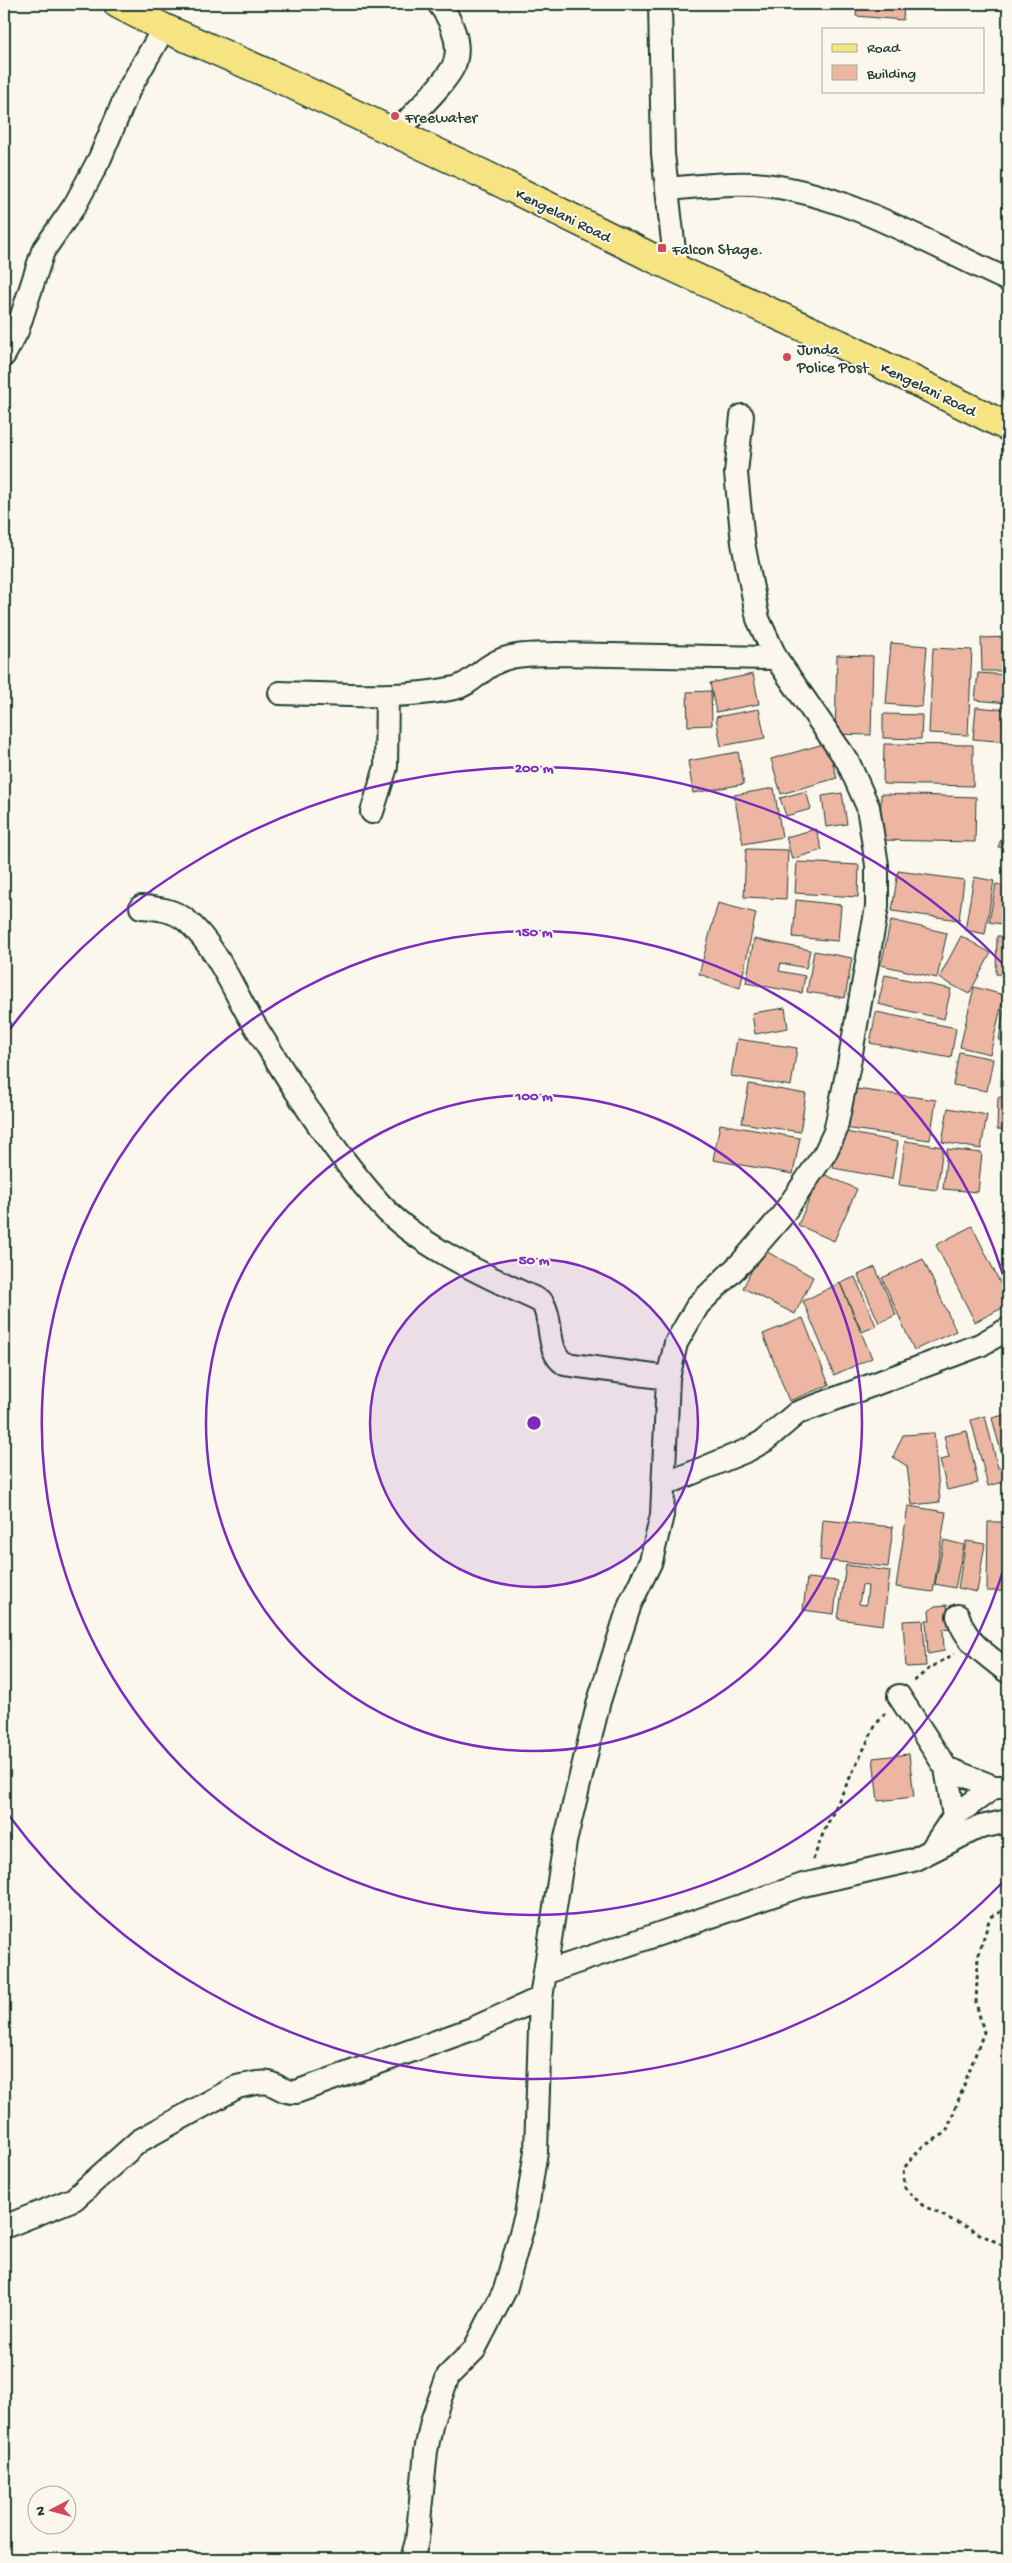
<svg xmlns="http://www.w3.org/2000/svg" width="1012" height="2563" font-family="'Gochi Hand',sans-serif">
<rect width="100%" height="100%" fill="#fbf7ec"/>
<filter id="ink" filterUnits="userSpaceOnUse"><feTurbulence type="fractalNoise" baseFrequency=".02" numOctaves="2"/><feDisplacementMap in="SourceGraphic" scale="10" xChannelSelector="R" yChannelSelector="G"/><feConvolveMatrix kernelMatrix="1 2 1 2 8 2 1 2 1" color-interpolation-filters="sRGB"/></filter>
<g filter="url(#ink)">
<path fill="#edb6a2" stroke="#1f3d34" fill-rule="evenodd" d="M857,4H904L903,20L856,16Z
M1008,637V671H982L981,638Z
M891,643L927,646L922,707L886,704Z
M933,648L972,650L968,735L929,733Z
M837,655L873,656L871,735L835,734Z
M978,673L1008,675V703L975,700Z
M753,674L759,704L716,712L710,683Z
M711,691L712,725L688,726L687,692Z
M976,707L1008,710V742L973,739Z
M759,709L765,738L721,746L716,717Z
M883,714L922,715L921,739L883,738Z
M827,743L837,778L781,794L771,759Z
M884,744L973,745V786L883,784Z
M738,752L744,784L693,793L688,761Z
M774,788L782,837L743,844L734,795Z
M806,791L811,809L786,816L780,798Z
M842,793L847,824L826,827L822,796Z
M881,794L976,797L975,842L880,840Z
M1008,822V848L998,847Z
M816,829L822,850L792,859L786,837Z
M746,849L788,850L786,899L744,897Z
M797,862L859,865L858,897L795,893Z
M898,871L964,880L959,920L892,911Z
M974,877L994,881L985,934L965,930Z
M996,884L1008,887V925L989,922Z
M796,900L841,905L838,941L793,937Z
M718,903L756,913L740,988L699,974Z
M891,920L947,933L937,978L881,965Z
M961,936L991,953L969,994L939,978Z
M997,936H1008V975L996,974Z
M754,939L810,950L806,968L781,963L779,971L805,976L802,993L746,983Z
M814,951L852,958L845,998L807,992Z
M885,975L951,989L944,1019L878,1004Z
M974,987L1004,995L990,1054L960,1047Z
M1005,1002L1008,1003V1041L999,1040Z
M785,1008L788,1028L755,1034L752,1013Z
M876,1012L956,1028L951,1058L870,1043Z
M737,1039L797,1048L791,1086L731,1076Z
M959,1052L993,1059L987,1091L953,1085Z
M1002,1053H1008V1086H1001Z
M749,1084L806,1094L800,1132L742,1123Z
M849,1088L936,1100L930,1140L844,1128Z
M998,1097H1008V1130L997,1129Z
M948,1108L987,1115L981,1149L942,1142Z
M720,1124L800,1138L793,1174L713,1160Z
M840,1131L898,1142L892,1179L833,1168Z
M905,1141L943,1147L937,1190L899,1185Z
M947,1149L982,1153L978,1192L943,1189Z
M821,1173L857,1189L834,1241L798,1225Z
M972,1226L1008,1299V1305L975,1322L936,1245Z
M762,1249L813,1277L795,1314L743,1288Z
M923,1259L956,1331L914,1350L882,1278Z
M875,1267L896,1315L879,1323L858,1275Z
M855,1277L876,1326L862,1332L840,1283Z
M840,1283L872,1358L834,1375L803,1301Z
M803,1318L829,1385L789,1401L763,1334Z
M1008,1414V1481L988,1486L971,1420L985,1416L998,1468L1005,1467L992,1418Z
M967,1431L978,1483L947,1490L940,1460L949,1458L944,1436Z
M934,1433L940,1502L912,1505L907,1466L893,1457L903,1435Z
M908,1506L946,1512L933,1592L896,1587Z
M823,1520L893,1527L888,1567L820,1560Z
M988,1522H1008V1591H987Z
M944,1540L964,1545L955,1588L935,1584Z
M966,1541L985,1544L977,1592L958,1588Z
M846,1565L890,1571L883,1625L838,1619ZM862,1585L868,1586L866,1605L859,1604Z
M807,1578L838,1581L834,1614L803,1610Z
M947,1605L949,1628L943,1629L944,1651L928,1654L926,1620H930L929,1611L935,1606Z
M923,1620L926,1666L906,1667L903,1621Z
M909,1754L914,1797L878,1801L873,1758Z"/>
<g fill="none" stroke-linecap="round" stroke-linejoin="round">
<g stroke="#1f3d34" stroke-width="26">
<path id="minor" d="M660,4L663,154L676,268
M395,134C409,118 450,80 455,62C461,43 451,19 439,4
M667,189C695,187 726,182 754,184C845,191 927,244 1008,280
M4,355L17,331L43,251L75,205L100,158L129,89L164,28
M280,693C338,694 398,700 455,688C469,685 480,671 493,664C511,653 536,655 556,654L776,658
M372,812L386,767L387,695
M141,907C158,908 174,910 187,921C215,945 231,985 249,1016C289,1081 330,1148 381,1205C419,1247 491,1278 542,1302C554,1321 545,1351 565,1364L668,1378
M663,1485L748,1450L764,1441L797,1413L980,1345L1008,1329
M958,1616C966,1643 987,1655 1008,1672
M899,1696L946,1768L994,1787H1008
M946,1768L954,1816
M932,1849L954,1816L994,1787
M547,1972L803,1885L913,1860L977,1828L1008,1821
M4,2227L74,2199L139,2141L237,2087C246,2085 260,2081 269,2083C279,2086 284,2093 296,2092L472,2029L541,1998
M412,2559L417,2541L426,2451L432,2421L448,2376L474,2350L505,2290L526,2215L536,2151L541,1998L565,1842L599,1701L630,1604L651,1561L662,1515L668,1378L676,1343L698,1305L743,1261L781,1217L825,1153L835,1132L849,1064L877,907V865L868,807L848,762L776,658L758,619L743,543L736,473L742,416"/>
</g>
<g stroke="#1f3d34" stroke-width="31">
<path id="major" d="M118,4L164,28L276,77L483,174L653,258L840,344L1008,427"/>
</g>
<path stroke="#1f3d34" stroke-width="3" stroke-dasharray="4 4" stroke-linecap="butt" d="M914,1681L930,1668L954,1654
M813,1860L824,1831L875,1726L885,1713
M1008,1908L990,1917L978,1957L976,2003L984,2032L946,2133L922,2147L903,2169L905,2188L922,2205L1008,2248"/>
<use href="#minor" stroke="#fbf7ec" stroke-width="22"/>
<use href="#major" stroke="#f6e381" stroke-width="28"/>
</g>
</g>
<circle cx="534" cy="1423" r="164" fill="#7b2cbf" fill-opacity=".12"/>
<g fill="none" stroke="#7b2cbf" stroke-width="2.5">
<circle cx="534" cy="1423" r="164"/>
<circle cx="534" cy="1423" r="328"/>
<path d="M1008 1554A492 492 0 1 1 1008 1292"/>
<path d="M1006 1879A656 656 0 0 1 7 1813M7 1033A656 656 0 0 1 1006 967"/>
</g>
<g fill="#d1495b" stroke="#fbf7ec" stroke-width="2">
<circle cx="395" cy="116" r="5"/>
<rect x="657" y="243" width="10" height="10" rx="2.5"/>
<circle cx="787" cy="357" r="5"/>
</g>
<g text-anchor="middle" stroke-width="4" stroke-linejoin="round" paint-order="stroke">
<g font-size="16" fill="#1f3d34" stroke="#fbf7ec" text-anchor="start">
<text x="405" y="122">Freewater</text>
<text x="672" y="254">Falcon Stage.</text>
<text x="797" y="354">Junda<tspan x="797" dy="18">Police Post</tspan></text>
</g>
<g font-size="16" fill="#1f3d34" stroke="#fbf7ec">
<text transform="translate(564 214) rotate(26)" y="6">Kengelani Road</text>
<text transform="translate(929 388) rotate(26)" y="6">Kengelani Road</text>
</g>
</g>
<circle cx="534" cy="1423" r="8" fill="#7b2cbf" stroke="#fbf7ec" stroke-width="2.5"/>
<g font-size="15" text-anchor="middle" font-weight="bold" fill="#7b2cbf" stroke="#fbf7ec" stroke-width="4" stroke-linejoin="round" paint-order="stroke">
<text x="534" y="772">200 m</text>
<text x="534" y="936">150 m</text>
<text x="534" y="1100">100 m</text>
<text x="534" y="1264">50 m</text>
</g>
<rect width="1012" height="2563" fill="none" stroke="#fbf7ec" stroke-width="20"/>
<rect x="10" y="10" width="992" height="2543" fill="none" stroke="#1f3d34" stroke-width="2" filter="url(#ink)"/>
<rect x="822" y="28" width="162" height="65" fill="#fbf7ec" stroke="#a3ada2"/>
<rect x="832" y="44" width="25" height="8" fill="#f6e381" stroke="#a3ada2"/>
<text x="867" y="52" font-size="15" fill="#1f3d34">Road</text>
<rect x="832" y="65" width="25" height="15" fill="#edb6a2" stroke="#a3ada2"/>
<text x="867" y="78" font-size="15" fill="#1f3d34">Building</text>
<g transform="translate(52 2510) rotate(264)"><circle r="24" fill="#fbf7ec" stroke="#a3ada2"/>
<path d="M0-4L9 19L0 12L-9 19Z" fill="#d1495b"/>
<text y="-8" font-size="14" font-weight="bold" text-anchor="middle" fill="#1f3d34">N</text>
</g>
</svg>
